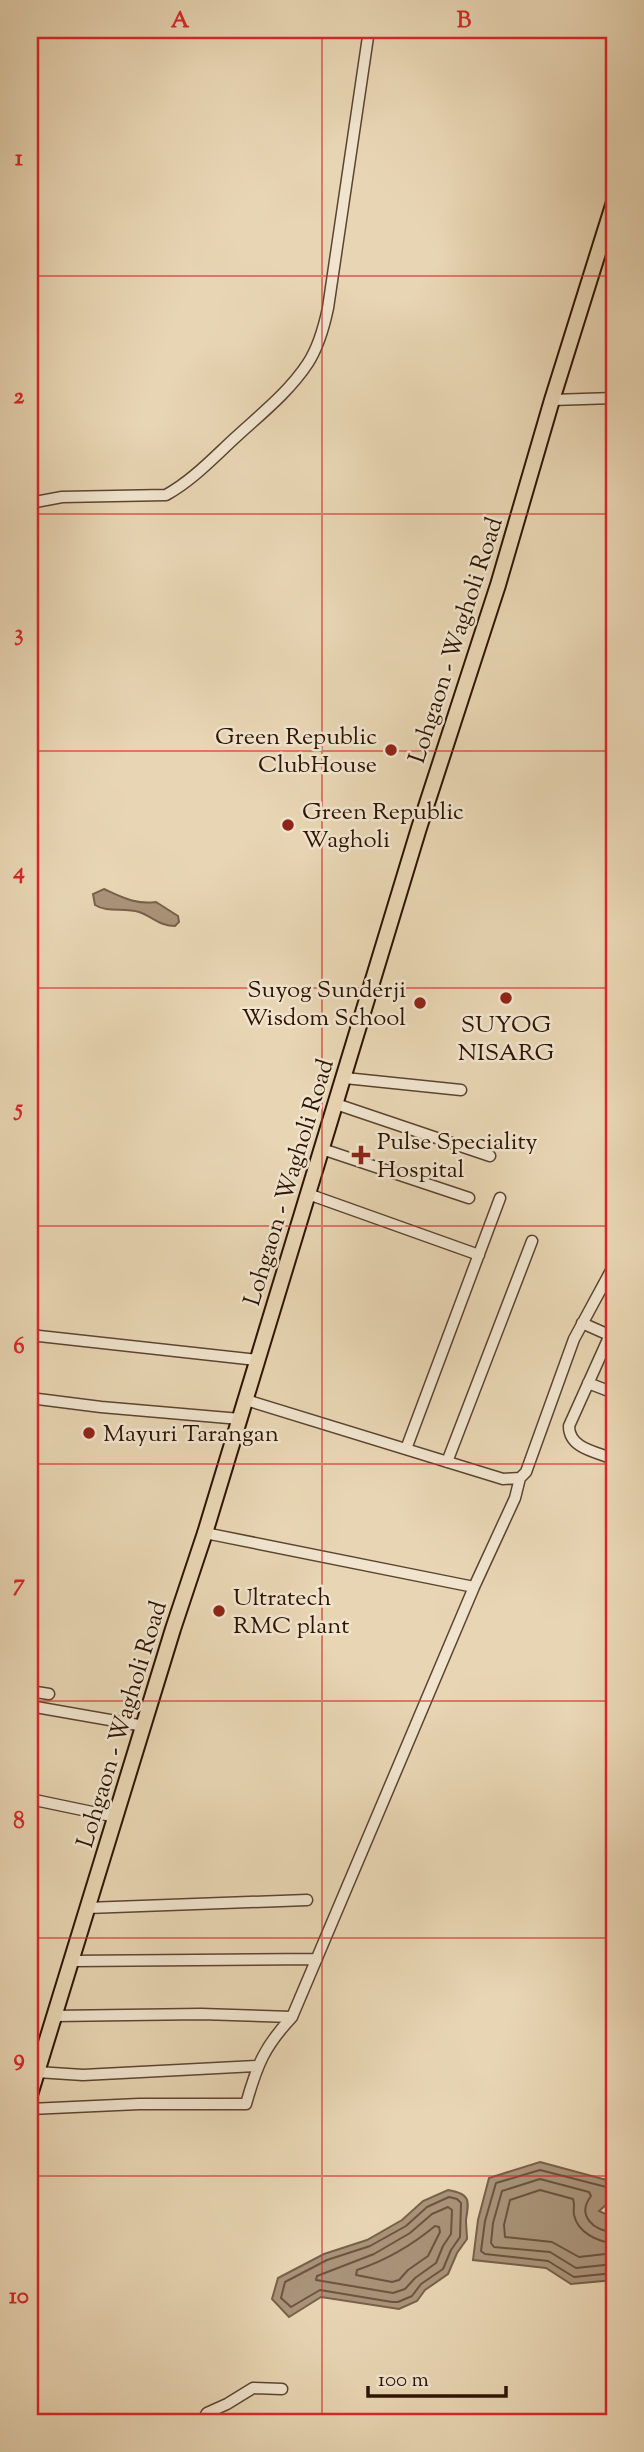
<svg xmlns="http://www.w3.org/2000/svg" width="644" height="2452" font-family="'Sorts Mill Goudy',serif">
<rect width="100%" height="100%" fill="#e8d5b3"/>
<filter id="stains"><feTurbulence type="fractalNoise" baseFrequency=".00286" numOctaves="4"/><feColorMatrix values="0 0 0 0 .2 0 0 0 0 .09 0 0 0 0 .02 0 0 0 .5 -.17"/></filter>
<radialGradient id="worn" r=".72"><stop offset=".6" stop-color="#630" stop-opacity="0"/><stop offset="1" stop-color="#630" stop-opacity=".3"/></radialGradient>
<path fill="#a99378" stroke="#78604a" stroke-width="2" d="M104,889C122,897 136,905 156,902L178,916L179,922L175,926C160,926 153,917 139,912C125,907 107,913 95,905L93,894Z
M540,2162L614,2182V2207L607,2204L599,2211L614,2218V2280L571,2284L546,2268L473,2260L478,2220L489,2178Z
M448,2190C471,2194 469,2200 466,2220C466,2227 467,2233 467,2239L457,2253L448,2274L425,2290L417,2301L399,2309L321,2297L289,2317L272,2299L278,2278L324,2254L367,2240L402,2220L423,2201Z"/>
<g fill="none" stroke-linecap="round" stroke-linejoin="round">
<path stroke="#6c543e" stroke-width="2" d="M614,2189L540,2170L496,2183L485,2221L481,2251L485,2254L548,2261L574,2277L614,2273
M449,2197L457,2199L461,2203L460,2237L451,2250L443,2269L421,2284L412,2296L398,2302H392L320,2290L291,2307L281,2298L285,2282L327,2260L370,2246L406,2226L427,2207Z
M448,2207L452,2210L451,2234L443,2246L436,2263L415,2278L405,2289L393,2293L316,2280L317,2276L374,2254L410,2233L432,2214Z
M435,2226L439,2227L440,2232L428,2256L408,2270L399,2280L392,2282L356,2275L357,2270C387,2260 411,2246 435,2226Z
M614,2232C594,2231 576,2216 591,2196L589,2192L540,2179L502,2191L493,2223L491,2243L494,2247L550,2252L576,2268L614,2264
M614,2243C598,2242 578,2233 574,2215C573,2209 575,2204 573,2199L540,2190L510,2200L504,2225L505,2237L552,2242L579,2257L614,2253"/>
<g stroke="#5c4430" stroke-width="13">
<path id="minor" d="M552,400L614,398
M30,503L62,497L166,495C193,480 214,457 236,437C261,414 289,392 308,363C319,346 324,327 328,308L369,30
M345,1078L461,1090
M336,1104L490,1156
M322,1149L469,1198
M308,1194L479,1255
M582,1323L609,1335
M614,1326L569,1426C569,1449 597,1452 614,1459
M30,1335L257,1360
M588,1383L614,1393
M30,1398L101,1407L240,1419
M246,1400L503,1479L520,1478L526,1472L574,1339L614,1265
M406,1449L500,1198
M447,1462L532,1241
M205,1533L474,1587
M30,1691L49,1694
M30,1706L144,1726
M30,1799L116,1817
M87,1908L307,1900
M71,1961L317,1959
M54,2016L201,2014L292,2017
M37,2072L83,2075L257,2066
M30,2109L139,2104H246C257,2065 264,2047 292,2017L474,1587L515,1498L520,1478
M202,2422L207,2413L227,2404L253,2388L282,2389"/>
</g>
<g stroke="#2e1404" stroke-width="18">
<path id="primary" d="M30,2095L173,1629L205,1533L419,828L498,585L552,400L614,202"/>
</g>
<use href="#minor" stroke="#f0e4ce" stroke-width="10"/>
<use href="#primary" stroke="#e8d5b3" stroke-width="14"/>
</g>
<path fill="none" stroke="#d62828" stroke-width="2" stroke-opacity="0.55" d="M322,30V2422M30,276H614M30,514H614M30,751H614M30,988H614M30,1226H614M30,1464H614M30,1701H614M30,1938H614M30,2176H614"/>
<g fill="#8f2418" stroke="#f0e4ce" stroke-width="2.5">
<circle cx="391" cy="750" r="7"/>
<circle cx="288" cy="825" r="7"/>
<circle cx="506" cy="998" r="7"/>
<circle cx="420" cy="1003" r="7"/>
<path d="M357.5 1144.5h7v7h7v7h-7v7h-7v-7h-7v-7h7z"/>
<circle cx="89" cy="1433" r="7"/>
<circle cx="219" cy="1611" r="7"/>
</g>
<g text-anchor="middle" stroke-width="5" stroke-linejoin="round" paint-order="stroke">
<g font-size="24" fill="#2e1404" stroke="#f0e4ce">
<text transform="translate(455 640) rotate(-72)" y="8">Lohgaon - Wagholi Road</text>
<text transform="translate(288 1182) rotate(-73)" y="8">Lohgaon - Wagholi Road</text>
<text transform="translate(121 1724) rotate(-73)" y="8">Lohgaon - Wagholi Road</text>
</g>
<g font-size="24" fill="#2e1404" stroke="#f0e4ce" text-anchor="start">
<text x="377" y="744" text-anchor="end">Green Republic<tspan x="377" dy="28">ClubHouse</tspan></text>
<text x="302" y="819">Green Republic<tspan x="302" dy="28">Wagholi</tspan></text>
<text x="406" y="997" text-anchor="end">Suyog Sunderji<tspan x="406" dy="28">Wisdom School</tspan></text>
<text x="506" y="1032" text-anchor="middle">SUYOG<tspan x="506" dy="28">NISARG</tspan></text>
<text x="377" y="1149">Pulse Speciality<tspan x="377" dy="28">Hospital</tspan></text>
<text x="103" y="1441">Mayuri Tarangan</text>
<text x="233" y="1605">Ultratech<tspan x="233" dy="28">RMC plant</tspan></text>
</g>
</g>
<rect width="644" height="2452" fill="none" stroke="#e8d5b3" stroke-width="77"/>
<path d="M368 2386v10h138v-10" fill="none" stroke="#2e1404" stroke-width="3.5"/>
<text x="378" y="2386" font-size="21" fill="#2e1404" stroke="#f0e4ce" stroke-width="5" paint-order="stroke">100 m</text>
<rect x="38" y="38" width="568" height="2376" fill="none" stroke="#d62828" stroke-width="2.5"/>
<g font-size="23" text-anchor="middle" font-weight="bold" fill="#d62828">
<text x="180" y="27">A</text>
<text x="464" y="27">B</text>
<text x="19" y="165">1</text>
<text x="19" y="403">2</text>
<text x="19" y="640">3</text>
<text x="19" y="878">4</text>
<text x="19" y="1115">5</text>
<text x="19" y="1353">6</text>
<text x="19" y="1590">7</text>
<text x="19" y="1828">8</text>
<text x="19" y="2065">9</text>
<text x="19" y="2303">10</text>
</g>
<rect width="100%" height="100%" filter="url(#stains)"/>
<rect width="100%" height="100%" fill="url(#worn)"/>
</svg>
